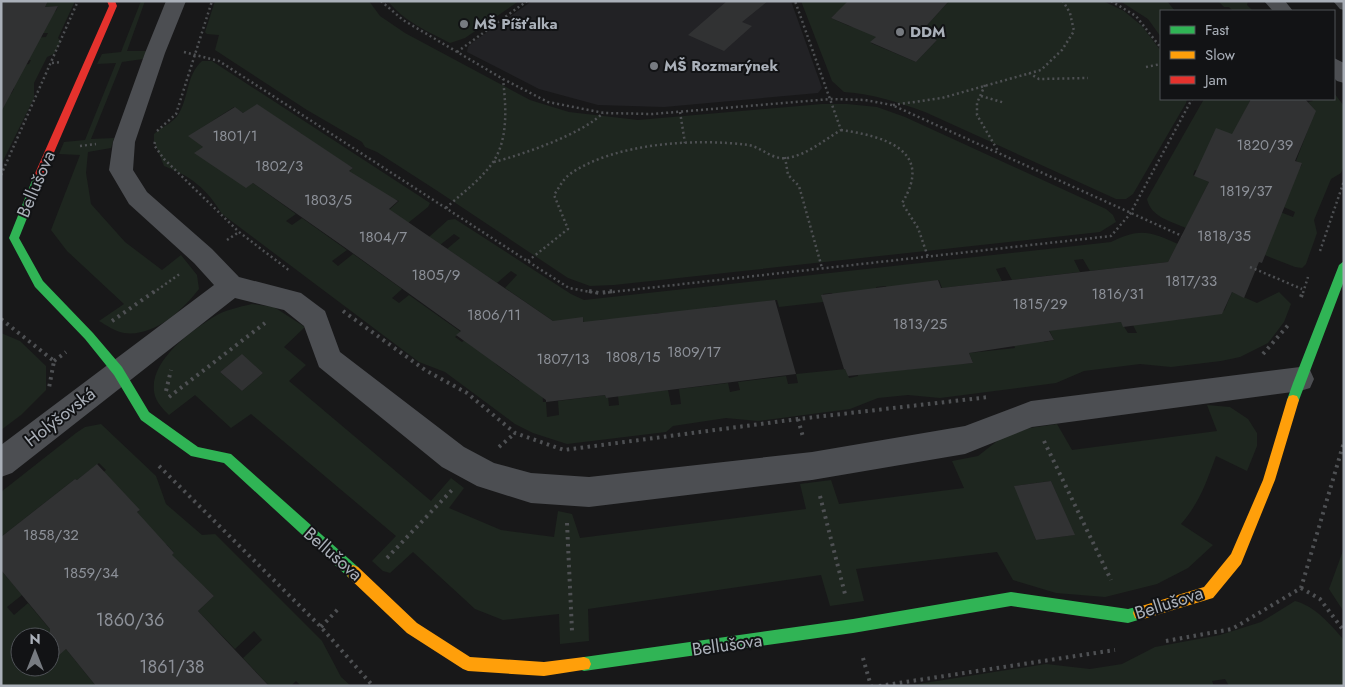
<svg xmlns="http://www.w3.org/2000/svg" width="1345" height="687" font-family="Jost,sans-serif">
<rect width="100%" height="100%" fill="#181819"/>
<path fill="#222225" d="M532,1H791L822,88L818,93L664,107L598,105L539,89L467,52L468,47L473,42Z"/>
<path fill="#1e261f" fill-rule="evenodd" d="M48,1H75L58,38L61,41L54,54L47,57L34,83V98L1,165V95L11,94L14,89V66L29,64L31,60H17L29,38L46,37L48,33H32L42,12L56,11L58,6L45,7Z
M141,1H145L127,51H146L143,59L122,62L91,139L114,138L111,148L88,152L86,173L91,204L125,242L162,270L181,255L197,275L199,289C182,311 154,337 124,333C116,332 106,325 99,321L124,304L67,251L51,230L80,155L59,154L64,142L85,140L116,63L97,64L102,54L121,52Z
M215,1H369L380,16L405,33L530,100L569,112L638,120L822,104H847L877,107L905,117L1106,209L1113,215L1116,222L1100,232L614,285L590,286L568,278L439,192L377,152L365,147L362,142L307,110L215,50L219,35L207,34L205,32Z
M388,1H519L465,38L450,43C429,32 403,21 388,1Z
M801,1H896L840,14L836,13L831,18L849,26L881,32L871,43L916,62L937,40L920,33L949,1H1103L1124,11L1142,26L1161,51V99H1187L1186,103L1133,194L1126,199H1116L925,112C897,102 873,94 844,92L832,81Z
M1120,1H1167L1175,11H1161V37L1148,19Z
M1218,1H1248L1247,5L1253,11H1233L1229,7H1224Z
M202,61H212L430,203L428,207L408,223L389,210L399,201L341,178L353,168L348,165L335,174L301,133L288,142L234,107L189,136L203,147L246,187L253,183L296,214L286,221L292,225L302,218L347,250L332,261L338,266L353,254L402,289L392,298L399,303L409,295L461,332L455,337L462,342L468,337L497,365L519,381L541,371L543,402H546L547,417L559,415L558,401L605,395L606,398L608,397L609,406L619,405L618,396L668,390L671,405L681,404L679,389L728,383L730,392L740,390L738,382L786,376L788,384L798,383L796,374L846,369L849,378L858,376L855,367L903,361L906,370L959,354L963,364L973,363L969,353L1015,348L1010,335L1039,332L1044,342L1054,340L1049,330L1121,322L1128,333H1137L1131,321L1172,315L1175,320L1203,316L1201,300L1224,311L1232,292L1257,303L1279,292L1291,304L1284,322L1268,343L1240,357L1221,361L1171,367L1140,364L1084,371L1056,383L940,398L908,395L878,398L850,409L758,421L726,418L673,426L666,432L567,444L533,433L515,424L445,372L419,362L222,214C207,189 191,176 164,166L154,141V134C161,127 173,123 178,115C189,98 186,75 202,61Z
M1334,93L1344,106V166L1341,173L1331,179L1314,220L1317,233L1306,264L1302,268L1295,267L1257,252L1275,210L1293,217L1295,212L1277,204L1293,166L1300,168L1302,164L1296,161L1315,111L1308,102L1313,101L1311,99H1334Z
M1204,99H1248L1250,101L1212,176L1195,170L1193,175L1209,182L1186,228C1170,221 1151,217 1147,199Z
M455,219L571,294L584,300L1111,242C1140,228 1149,231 1178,244L1168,262L1090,271L1083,259L1074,260L1080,272L1012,280L1005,267L996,269L1002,281L942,288L939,280L889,294L886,286L876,287L878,295L835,300L832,293L823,294L825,302H823L779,307L777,300L768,301L724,313L722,306L712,307L714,315L657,313L611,326L610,319L600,320L601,328L584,329L583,317L569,332L505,288L517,275L511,271L497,283L447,249L460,238L454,234L440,245L429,237L448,220Z
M252,304L274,307L305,327L284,347L306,365L289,381L431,501L451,478L464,488L449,508L501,530L554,537L558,511L572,514L580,538L806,509L800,484L831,480L839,504L964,488L952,461L978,456L1001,438L1030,428L1057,424L1072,450L1217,431L1207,405L1230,407L1248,419L1257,433V446L1247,471L1216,456C1206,483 1200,502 1181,524L1213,545L1188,568L1157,584L1105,597L1056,593L1013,580L997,552L856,569L864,601L830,606L821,575L588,609L589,641L560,644L559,614L503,620L475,609L413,552L390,573L383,571L372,561L396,536L251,414L231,428L195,395L169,415C164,410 157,403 155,396C146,364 188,333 212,318C224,310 239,307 252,304ZM242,355L263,373L242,391L220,372ZM1051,481L1074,535L1036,540L1015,486Z
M1,333L20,341L46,366V390L21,415L1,430Z
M101,424L156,476L166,504L202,535L215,534L322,641L341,677L351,686H301L296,681L291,686H269L243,658L262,640L254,631L235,649L233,647L198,611L214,596L206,588L158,568L174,553L167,545L120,527L140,510L83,488L106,470L99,463L77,480L75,479L1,537V492L76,433L85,427Z
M1344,548V612L1329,589Z
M1,570L22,595L7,607L14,615L28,603L59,640L50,637H20V667H50V659L66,649L96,686H1Z
M1295,601C1315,606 1331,625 1344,640V686H1229L1225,679L1212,681L1214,686H905L1046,664L1090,669L1122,664L1155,647L1220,635L1261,622Z"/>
<path fill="#313233" d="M1,1H48L45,7L58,6L1,112Z
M727,1H768L742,22L752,26L724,51L688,35Z
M848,1H949L920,33L937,40L916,62L870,42L876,37L831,18Z
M1251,99H1305L1316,111L1295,161L1302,163L1262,263L1259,262L1244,298L1232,292L1222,314L1123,327L1121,322L1049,331L1054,340L969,353L973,363L848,376L845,369H844L821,295L938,280L941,288L1168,262L1209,182L1194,176L1216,128L1232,134Z
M257,104L353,168L349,171L398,201L389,209L553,321L583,317V322L775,300L796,374L606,398L605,395L546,402V400L456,335L461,331L347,249L253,183L246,188L194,153L203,147L188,136L235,107L243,113Z
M242,354L263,373L242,391L220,372Z
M97,464L140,510L137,512L174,553L172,555L214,596L198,611L269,686H96L66,649L50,663V629L1,570V537L75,479L77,480Z
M1051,481L1075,535L1036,540L1014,486Z"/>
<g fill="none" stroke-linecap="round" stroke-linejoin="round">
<path stroke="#4e5053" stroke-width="2.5" stroke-dasharray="2 3" stroke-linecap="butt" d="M381,1L403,20L503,79L548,102L604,113L652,114L831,99L865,100L892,105L1182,236
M1111,1L1136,16L1161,48
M184,52L219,61L569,288L596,293
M457,52L527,1
M52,63L61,62
M1146,67L1161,64
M1029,73L1039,79L1088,78
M985,85L977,103V115L998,151
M981,96L1005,103
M893,105L942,98L1041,70L1062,50L1074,31L1070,13L1063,1
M680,112L685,143
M841,130C883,136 935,150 902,203L918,228L928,257
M157,131L176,114L212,1
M155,142L154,145L164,159L239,232L290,271
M80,146L96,144
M785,157L788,175L799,186L822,268
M494,162C524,154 582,134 603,113
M1,175L78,1
M446,208C461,194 478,182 491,165C509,141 506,107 503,79
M227,240L239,232
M1320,251L1344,181
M528,261L568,229L554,195C559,188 563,179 570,174C614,143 696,138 748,145C762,147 771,160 787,158C807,155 824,140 841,130L795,1
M1250,267L1302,289
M153,293L181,273
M603,293L1111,236L1130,214L1192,99
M1303,293L1308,277"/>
<path stroke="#4e5053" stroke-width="4" stroke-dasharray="2.5 4.5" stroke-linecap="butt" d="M589,291L599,293L614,291
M1301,297L1303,291
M343,311L425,370L467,393L515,433L564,450L798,419L989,397
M1,319L54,361L49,388
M112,321L155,291
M1263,354L1290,323
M54,361L66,352
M166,391L171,370
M169,397L265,323
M798,419L803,437
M1044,441L1111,580
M499,447L515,433
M159,466L321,627L373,686
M820,496L845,594
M567,523L572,631
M387,558L452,490
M1301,588L1320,599L1344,631
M321,627L340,607
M1166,641L1232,629L1301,588L1344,442
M863,658L871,686
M879,686L1115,650"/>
<path fill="#4c4e52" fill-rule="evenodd" d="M1333,1H1344V10L1340,9Z"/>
<path fill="#4c4e52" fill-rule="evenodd" d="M166,1H186L165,53L135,142L133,170L147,192L212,249L239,277L301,293L325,311L340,352L464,447L494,463L531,473L589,477L812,452L965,426L1031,401L1300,367L1310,370L1314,379L1310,388L1300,391L1032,427L965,454L812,480L589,507L531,503L477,486L442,467L319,367L304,326L284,310L235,298L12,473L1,477V445L214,285L194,263L129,204L109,170L113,142L145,53Z
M1264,1H1285L1293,11H1273Z
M1334,58L1344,63V83L1337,81L1334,78Z"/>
<path fill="#30b455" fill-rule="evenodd" d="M38,174L43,178L19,238L43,281L93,333L122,367L149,412L198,447L231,454L358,567L360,572L358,577L353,579L348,577L224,463L191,456L141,420L114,375L85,339L35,287L9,238L33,178Z
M1344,261V281L1299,400L1297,404L1293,405L1289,404L1287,400L1293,383L1339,265Z
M1011,592L1128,609L1140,606L1145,608L1147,613L1145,618L1128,623L1011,606L853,633L584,671L579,669L577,664L579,659L584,657L853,619Z"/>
<path fill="#ff9f0a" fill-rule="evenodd" d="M1293,395L1297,396L1299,400L1275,480L1241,564L1213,598L1140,620L1135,618L1133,613L1135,608L1204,587L1231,554L1263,480L1287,400L1289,396Z
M353,565L358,567L417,623L470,657L544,662L584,657L589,659L591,664L589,669L544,676L468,671L463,669L407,633L348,577L346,572L348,567Z"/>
<path fill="#e5322d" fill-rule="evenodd" d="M107,1H115L117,6L43,178L41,180H35L33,178L109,6Z"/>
</g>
<g fill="#777b81" stroke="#121315" stroke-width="2">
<circle cx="464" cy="24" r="5"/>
<circle cx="900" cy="32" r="5"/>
<circle cx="654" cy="66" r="5"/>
</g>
<g text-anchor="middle" stroke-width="4" stroke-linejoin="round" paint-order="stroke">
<g font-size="15" font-weight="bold" fill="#aab0b9" stroke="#121315" text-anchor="start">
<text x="474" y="29">MŠ Píšťalka</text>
<text x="910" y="37">DDM</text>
<text x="664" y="71">MŠ Rozmarýnek</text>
</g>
<g font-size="15" fill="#8c9098">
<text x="235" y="141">1801/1</text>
<text x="1265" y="150">1820/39</text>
<text x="279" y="171">1802/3</text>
<text x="1246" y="196">1819/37</text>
<text x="328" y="205">1803/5</text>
<text x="1224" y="241">1818/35</text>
<text x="383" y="242">1804/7</text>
<text x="436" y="280">1805/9</text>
<text x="1191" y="286">1817/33</text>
<text x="1118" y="299">1816/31</text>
<text x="1040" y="309">1815/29</text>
<text x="494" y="320">1806/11</text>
<text x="920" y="329">1813/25</text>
<text x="694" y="357">1809/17</text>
<text x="633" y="362">1808/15</text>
<text x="563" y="364">1807/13</text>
<text x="51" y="540">1858/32</text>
<text x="91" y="578">1859/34</text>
</g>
<g font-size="18" fill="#aab0b9" stroke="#121315">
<text transform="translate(36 184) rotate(-67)" y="6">Bellušova</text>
<text transform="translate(60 417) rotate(-38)" y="6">Holýšovská</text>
<text transform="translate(333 554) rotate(41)" y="6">Bellušova</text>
<text transform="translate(1169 603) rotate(-18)" y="6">Bellušova</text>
<text transform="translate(727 645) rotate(-8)" y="6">Bellušova</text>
</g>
<g font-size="18" fill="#8c9098">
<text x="130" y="626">1860/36</text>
<text x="172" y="673">1861/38</text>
</g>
</g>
<rect width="1345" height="687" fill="none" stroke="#aab0b9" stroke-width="5"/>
<rect x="1160" y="10" width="175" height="90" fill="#121315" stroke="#4f5257"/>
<rect x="1170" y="26" width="25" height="8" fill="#30b455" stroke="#4f5257"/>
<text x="1205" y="35" font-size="15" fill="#aab0b9">Fast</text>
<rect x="1170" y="51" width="25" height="8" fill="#ff9f0a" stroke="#4f5257"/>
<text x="1205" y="60" font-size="15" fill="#aab0b9">Slow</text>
<rect x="1170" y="76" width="25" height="8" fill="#e5322d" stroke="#4f5257"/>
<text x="1205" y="85" font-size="15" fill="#aab0b9">Jam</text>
<g transform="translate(35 652)"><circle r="24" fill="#121315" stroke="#4f5257"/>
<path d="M0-4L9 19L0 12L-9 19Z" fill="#777b81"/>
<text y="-8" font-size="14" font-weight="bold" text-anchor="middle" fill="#aab0b9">N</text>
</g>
</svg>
